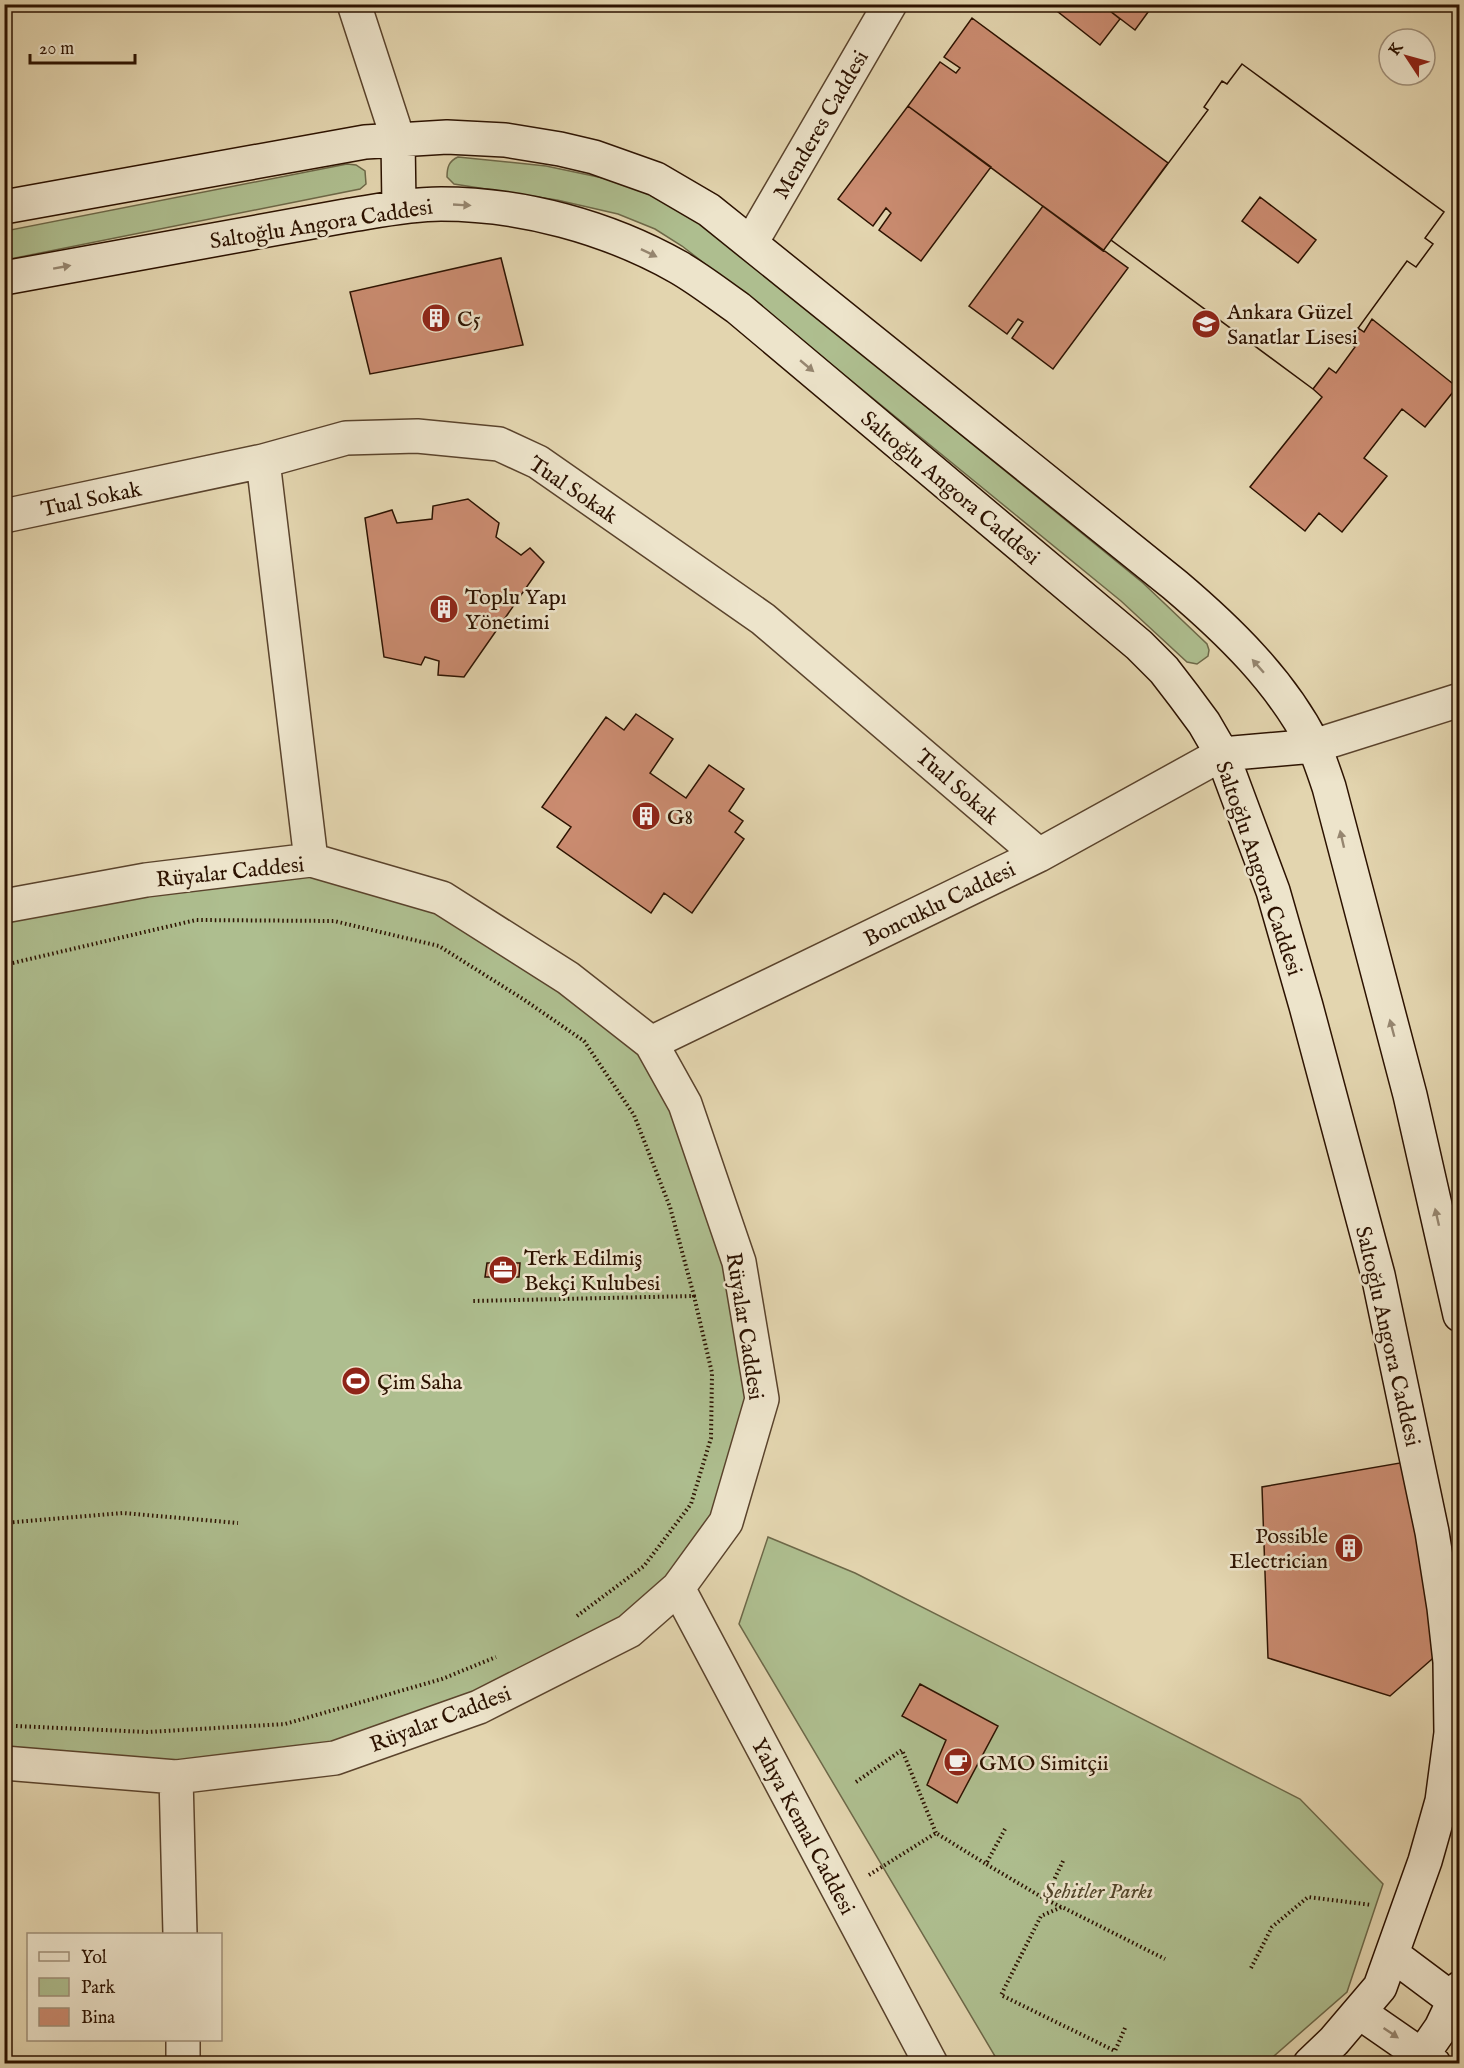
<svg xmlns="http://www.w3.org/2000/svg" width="1464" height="2068" font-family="'IM FELL English',serif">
<rect width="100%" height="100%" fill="#e3d5af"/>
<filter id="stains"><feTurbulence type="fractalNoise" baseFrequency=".00333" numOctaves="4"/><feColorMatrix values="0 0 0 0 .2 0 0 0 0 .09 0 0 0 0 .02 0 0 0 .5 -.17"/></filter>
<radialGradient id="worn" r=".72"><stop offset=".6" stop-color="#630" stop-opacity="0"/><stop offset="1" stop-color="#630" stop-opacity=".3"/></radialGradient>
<path fill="#aebe8f" stroke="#6d6848" stroke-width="1.5" d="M458,157L546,166L603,178L630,186L666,202L702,224L1143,583L1207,644L1209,650L1208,656L1197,664L1187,662L1121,601L777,320L682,246L655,229L618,214L557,200L454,184L447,177C447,167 449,161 458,157Z
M347,164L356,165L365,171L366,184L360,189L5,260V231Z
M311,860L442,898L568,978L685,1104L762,1399L726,1522L629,1631L335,1758L5,1763V906Z
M768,1537L855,1573L1300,1799L1383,1884L1347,1992L1266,2063H999L739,1624Z"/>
<path fill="#cb8c71" stroke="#2c1200" stroke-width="1.5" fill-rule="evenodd" d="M1048,4H1101L1120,19L1100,45Z
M1101,4H1154L1135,30Z
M972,18L1168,163L1103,251L908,106L940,62L956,73L960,68L944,57Z
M1242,64L1444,212L1425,238L1433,244L1416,267L1407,261L1348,342L1355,347L1336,373L1329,368L1313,389L1111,240L1208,110L1204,107L1222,81L1227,84ZM1260,197L1316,240L1298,263L1242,221Z
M1242,64L1444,212L1425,238L1433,244L1416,267L1407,261L1348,342L1355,347L1336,373L1329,368L1313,389L1111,240L1208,110L1204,107L1222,81L1227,84Z
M908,106L991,167L921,261L879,230L891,213L886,208L873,226L838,199Z
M1043,206L1128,268L1053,369L1012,338L1023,322L1018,319L1007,334L969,306Z
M501,258L523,345L370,374L350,292Z
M1372,319L1457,387L1425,427L1402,409L1364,458L1387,476L1342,532L1319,513L1305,531L1250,487L1322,397L1313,389L1329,368L1336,373L1355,347L1348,342L1358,328L1364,332Z
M468,499L499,523L496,537L521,555L530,548L544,562L464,677L438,675L439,661L425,657L421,665L384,657L365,518L392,510L397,523L432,519L433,506Z
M636,714L673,739L650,773L686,798L709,765L744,789L729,811L743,821L735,832L744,839L692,913L664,893L651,913L557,847L571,827L542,807L606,717L624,730Z
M487,1263H520L519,1277H485Z
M1417,1460L1448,1645L1390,1696L1268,1658L1262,1487Z
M920,1684L998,1726L957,1803L927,1785L946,1740L902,1716Z"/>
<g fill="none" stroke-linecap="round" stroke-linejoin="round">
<g stroke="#5a432c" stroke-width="36">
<path id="street" d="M354,4L398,139
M751,243L890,4
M263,461L311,860
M4,516L263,461L346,438L417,436L499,444L538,462L763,619L1039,855
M1314,746L1460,700
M4,906L146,880L311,860L442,898L568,978L651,1043L685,1104L739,1262L762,1399L726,1522L678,1588L629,1631L479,1707L335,1758L176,1777L4,1763
M651,1043L1039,855L1222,754
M678,1588L931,2064
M176,1777L180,1934
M183,2040V2064"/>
</g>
<g stroke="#2c1200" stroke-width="36">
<path id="secondary" d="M398,139L399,207
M4,207L365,142L447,137L505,140L560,149L594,157L656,179L709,210L1175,585C1228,630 1281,681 1313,744C1319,757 1324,772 1329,787L1410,1095L1460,1315
M4,278L345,216C377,211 409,204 441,204C522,204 607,227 678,267C699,279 718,294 738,308L1139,645L1164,670L1184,696L1204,723L1222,754L1273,891L1306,1006L1378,1275L1432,1532L1444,1608L1450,1662L1451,1733L1442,1801L1425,1861L1380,1987L1334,2041L1310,2064
M1222,754L1314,746
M1393,1955L1460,2005
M1359,2012L1434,2064
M1416,2064L1441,2028L1460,1988"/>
</g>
<path stroke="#2c1200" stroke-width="4" stroke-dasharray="1.5 3" stroke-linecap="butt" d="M4,965L196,920L334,921L439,946L523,999L584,1041L634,1115L670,1207L694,1296L473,1301
M4,1523L123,1513L238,1523
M577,1616L644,1566L691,1504L711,1438L712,1373L694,1296
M16,1726L147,1732L285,1724L442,1679L496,1657
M856,1782L902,1750L936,1833
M1005,1829L986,1864L1045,1899
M869,1875L936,1833L986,1864
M1061,1907L1045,1899L1063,1861
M1251,1968L1272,1927L1308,1897L1372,1905
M1125,2028L1115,2051L1001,1995L1041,1916L1062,1907L1165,1959"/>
<use href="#street" stroke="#ede4cb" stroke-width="33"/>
<use href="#secondary" stroke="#ede4cb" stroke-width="33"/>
</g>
<defs><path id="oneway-solid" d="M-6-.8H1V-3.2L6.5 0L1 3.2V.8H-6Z" transform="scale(1.5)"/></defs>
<g fill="#968670">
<use href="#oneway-solid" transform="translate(462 205) rotate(3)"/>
<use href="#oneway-solid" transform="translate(649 253) rotate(26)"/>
<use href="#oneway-solid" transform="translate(62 267) rotate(-10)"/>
<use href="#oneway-solid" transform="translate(807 366) rotate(40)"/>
<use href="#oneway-solid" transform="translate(1258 666) rotate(-131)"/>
<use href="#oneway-solid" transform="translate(1342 839) rotate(-103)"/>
<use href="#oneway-solid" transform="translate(1392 1028) rotate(-105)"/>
<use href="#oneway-solid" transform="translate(1437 1217) rotate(-103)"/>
<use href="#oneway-solid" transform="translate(1391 2033) rotate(34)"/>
</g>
<defs>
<g id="building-disc" transform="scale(1.5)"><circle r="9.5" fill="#8f2418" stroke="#ede4cb"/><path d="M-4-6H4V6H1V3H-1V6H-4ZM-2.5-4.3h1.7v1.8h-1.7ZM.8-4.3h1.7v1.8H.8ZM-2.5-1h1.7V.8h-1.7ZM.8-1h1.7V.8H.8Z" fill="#fff"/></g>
<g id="school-disc" transform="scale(1.5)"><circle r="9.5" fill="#8f2418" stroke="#ede4cb"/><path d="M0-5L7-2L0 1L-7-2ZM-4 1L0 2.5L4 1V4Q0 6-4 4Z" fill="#fff"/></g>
<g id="office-disc" transform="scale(1.5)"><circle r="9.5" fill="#8f2418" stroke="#ede4cb"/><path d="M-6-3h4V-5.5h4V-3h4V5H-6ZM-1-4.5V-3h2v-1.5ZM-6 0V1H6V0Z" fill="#fff"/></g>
<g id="stadium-disc" transform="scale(1.5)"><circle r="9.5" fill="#8f2418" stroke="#ede4cb"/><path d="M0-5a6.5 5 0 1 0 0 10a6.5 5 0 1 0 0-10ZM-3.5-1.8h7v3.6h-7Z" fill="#fff"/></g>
<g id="cafe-disc" transform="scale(1.5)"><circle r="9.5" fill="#8f2418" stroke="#ede4cb"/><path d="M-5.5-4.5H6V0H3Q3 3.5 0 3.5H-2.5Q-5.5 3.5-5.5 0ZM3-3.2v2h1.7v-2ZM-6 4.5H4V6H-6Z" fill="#fff"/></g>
</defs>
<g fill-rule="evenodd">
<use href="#building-disc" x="436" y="318"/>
<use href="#school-disc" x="1206" y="324"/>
<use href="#building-disc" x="444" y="609"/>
<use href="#building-disc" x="646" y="816"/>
<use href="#office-disc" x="503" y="1270"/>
<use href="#stadium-disc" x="356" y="1381"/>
<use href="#building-disc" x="1349" y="1548"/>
<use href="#cafe-disc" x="958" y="1762"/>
</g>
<g text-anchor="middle" stroke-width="5" stroke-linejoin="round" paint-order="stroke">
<g font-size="22" fill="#2c1200" stroke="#ede4cb">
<text transform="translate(820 124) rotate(-60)" y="8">Menderes Caddesi</text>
<text transform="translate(321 223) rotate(-9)" y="8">Saltoğlu Angora Caddesi</text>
<text transform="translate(951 487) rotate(40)" y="8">Saltoğlu Angora Caddesi</text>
<text transform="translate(574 489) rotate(34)" y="8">Tual Sokak</text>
<text transform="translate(91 498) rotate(-12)" y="8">Tual Sokak</text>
<text transform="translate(958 786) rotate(41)" y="8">Tual Sokak</text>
<text transform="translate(1260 868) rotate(71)" y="8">Saltoğlu Angora Caddesi</text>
<text transform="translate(230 871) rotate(-6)" y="8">Rüyalar Caddesi</text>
<text transform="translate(939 903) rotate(-26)" y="8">Boncuklu Caddesi</text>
<text transform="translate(746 1326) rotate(81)" y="8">Rüyalar Caddesi</text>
<text transform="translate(1389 1336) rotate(77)" y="8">Saltoğlu Angora Caddesi</text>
<text transform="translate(440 1718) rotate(-21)" y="8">Rüyalar Caddesi</text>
<text transform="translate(804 1826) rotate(62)" y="8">Yahya Kemal Caddesi</text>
</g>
<g font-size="22" fill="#2c1200" stroke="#ede4cb" text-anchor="start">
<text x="1227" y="319">Ankara Güzel<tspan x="1227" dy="25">Sanatlar Lisesi</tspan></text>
<text x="457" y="326">C5</text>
<text x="465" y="604">Toplu Yapı<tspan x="465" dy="25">Yönetimi</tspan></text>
<text x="667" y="824">G8</text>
<text x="524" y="1265">Terk Edilmiş<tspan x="524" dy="25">Bekçi Kulubesi</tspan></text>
<text x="377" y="1389">Çim Saha</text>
<text x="1328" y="1543" text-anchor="end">Possible<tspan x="1328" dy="25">Electrician</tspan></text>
<text x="979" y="1770">GMO Simitçii</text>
</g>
<g font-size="22" font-style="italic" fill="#53462b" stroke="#ede4cb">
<text x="1098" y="1898">Şehitler Parkı</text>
</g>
</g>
<rect width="1464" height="2068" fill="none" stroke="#e3d5af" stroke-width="24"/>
<rect x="6" y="6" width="1452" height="2056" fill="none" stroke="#2c1200" stroke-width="3"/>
<rect x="12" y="12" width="1440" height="2044" fill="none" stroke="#2c1200" stroke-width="1.5"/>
<rect x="27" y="1933" width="195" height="108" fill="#ede4cb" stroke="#a0907a" stroke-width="1.5"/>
<rect x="39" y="1952" width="30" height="9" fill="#ede4cb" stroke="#a0907a" stroke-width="1.5"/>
<text x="81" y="1963" font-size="18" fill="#2c1200">Yol</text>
<rect x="39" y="1978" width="30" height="18" fill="#aebe8f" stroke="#a0907a" stroke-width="1.5"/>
<text x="81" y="1993" font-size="18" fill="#2c1200">Park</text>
<rect x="39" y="2008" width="30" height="18" fill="#cb8c71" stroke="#a0907a" stroke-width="1.5"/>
<text x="81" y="2023" font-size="18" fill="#2c1200">Bina</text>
<g transform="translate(1407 57) rotate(306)"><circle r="28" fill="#ede4cb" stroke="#a0907a" stroke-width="1.5"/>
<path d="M0-4.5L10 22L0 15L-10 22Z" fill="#8f2418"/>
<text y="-9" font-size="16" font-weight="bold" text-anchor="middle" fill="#2c1200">K</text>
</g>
<path d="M30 54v9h105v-9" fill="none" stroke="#2c1200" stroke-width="3"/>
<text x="39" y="54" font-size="18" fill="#2c1200" stroke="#ede4cb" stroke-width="4.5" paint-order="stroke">20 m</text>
<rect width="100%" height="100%" filter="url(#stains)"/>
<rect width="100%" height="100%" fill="url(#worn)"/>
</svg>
